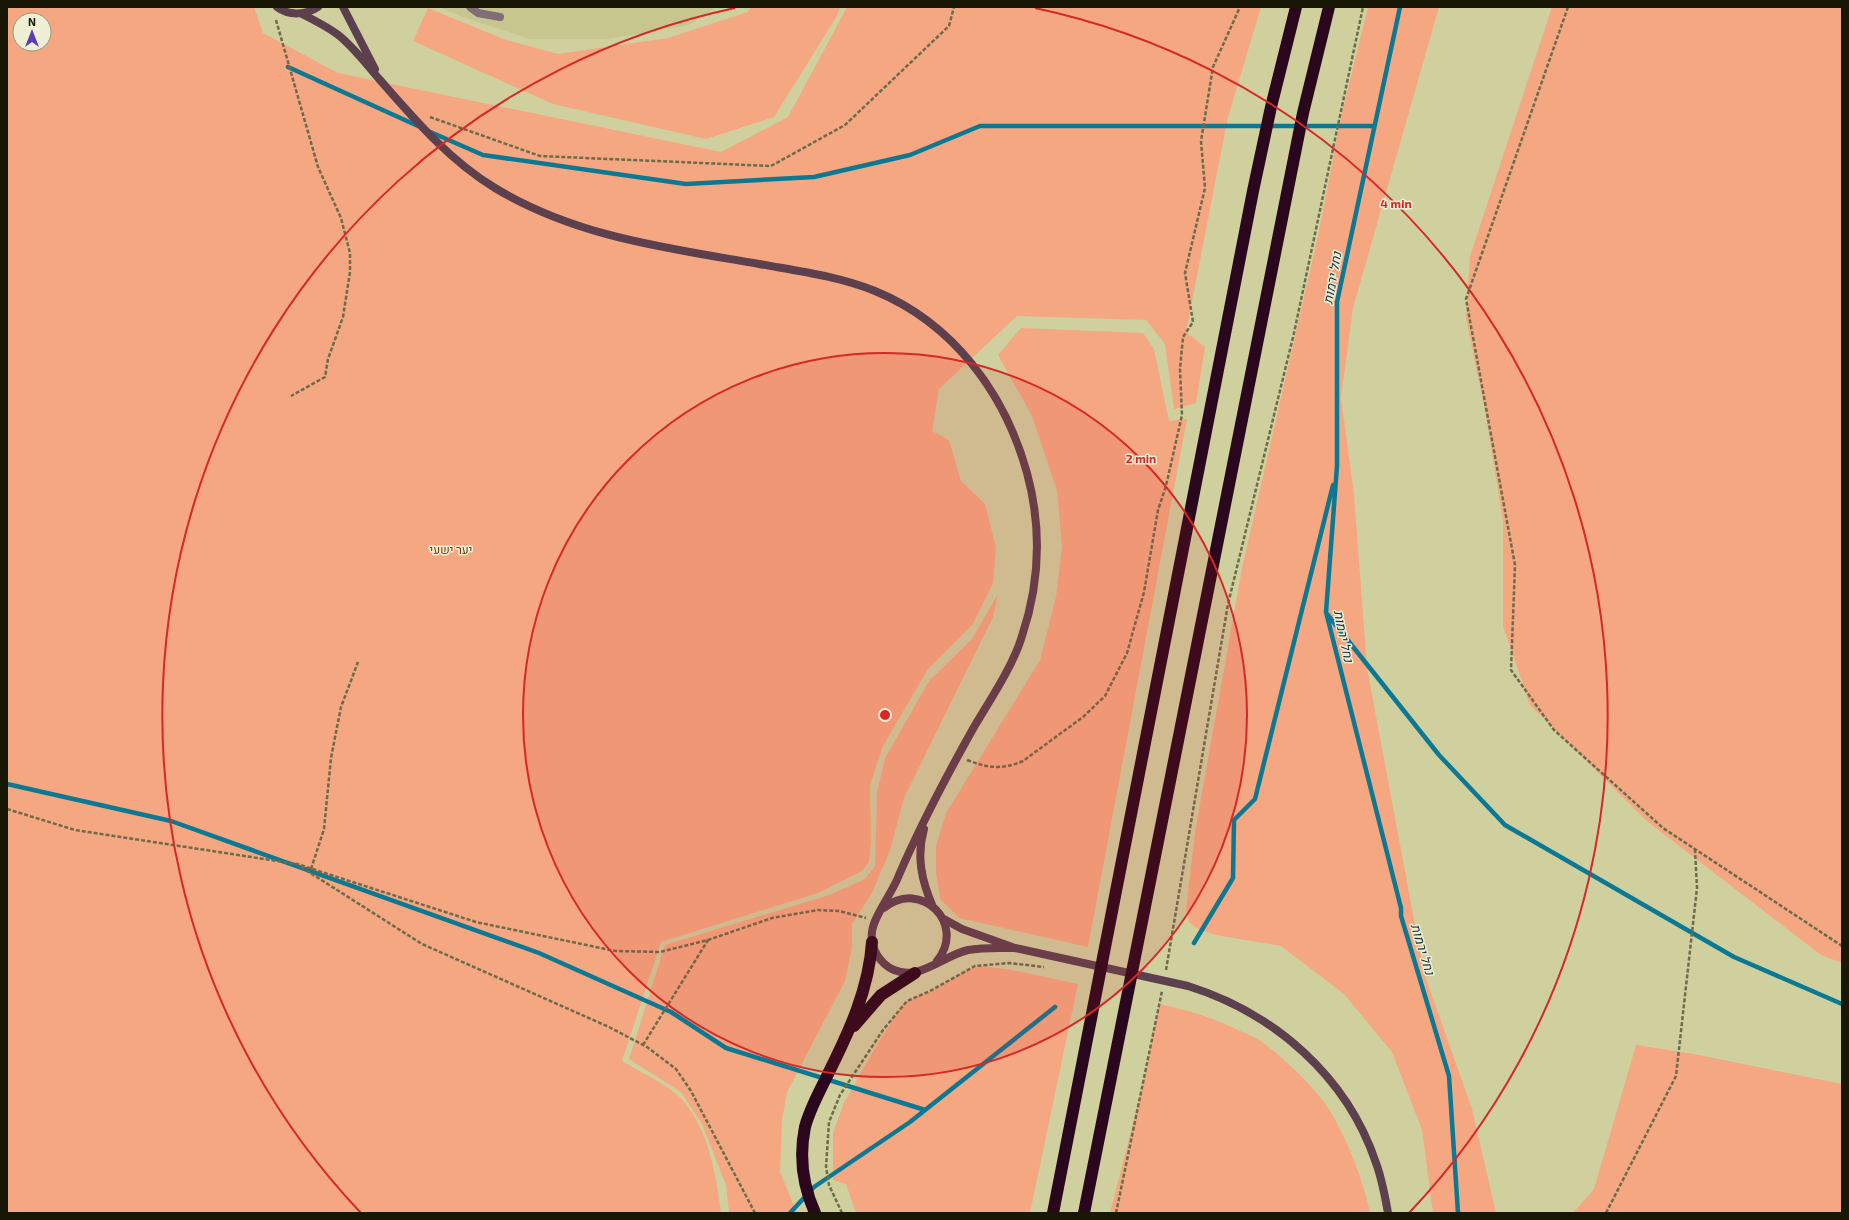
<svg xmlns="http://www.w3.org/2000/svg" width="1849" height="1220" font-family="'Exo 2',Heebo,sans-serif">
<rect width="100%" height="100%" fill="#d0d09f"/>
<path fill="#c7c68e" d="M440,7H716L689,25L608,39H530L460,16Z"/>
<path fill="#f4a781" fill-rule="evenodd" d="M7,7H254L263,33L338,73L721,152L788,117L847,7H1261L1228,117L1186,332L1205,347L1196,403L1174,409L1165,344L1146,320L1017,316L939,389L932,431L949,440L961,481L985,504L996,547L993,583L973,624L928,669L883,746L870,785L871,842L869,862L862,871L818,893L661,942L622,1061C638,1071 660,1081 675,1093C707,1120 716,1173 721,1213H7ZM20,20H44V44H20Z
M751,7H840L837,16L774,117L706,139L553,104L413,41L428,8L506,40L558,54L668,38L748,12Z
M1368,7H1439L1353,308L1341,398L1354,494L1367,668L1424,973L1472,1109L1496,1213H1433L1422,1130L1392,1052L1344,994L1281,946L1216,935L1198,929L1189,922L1186,909L1195,832L1242,568L1318,236L1342,113Z
M1552,7H1842V963L1821,955L1648,822L1530,705L1503,626V521L1486,416L1466,318L1470,256Z
M1021,328L1143,333L1154,349L1169,421L1187,419L1088,947L959,918L940,899L936,873V846L946,813L1040,660L1056,597L1062,546L1057,491L1032,416L998,355Z
M998,594L993,617L904,798L890,850L872,893L852,924V948L845,981L787,1092L782,1120L780,1172L797,1213H729L726,1185L702,1124L681,1092L629,1059L665,945L829,895L865,879L875,866L877,792L885,758L929,681L972,639Z
M981,966L1012,970L1078,984L1030,1213H856L846,1184L833,1180V1133L844,1103L876,1046L903,1004L916,997L931,992L964,971Z
M1159,1004C1188,1010 1214,1018 1240,1031C1247,1034 1255,1037 1262,1042C1283,1057 1321,1093 1333,1116C1350,1146 1363,1180 1370,1213H1110L1143,1084Z
M1636,1045L1694,1054L1842,1084V1213H1573L1594,1189Z"/>
<g fill="none" stroke-linecap="round" stroke-linejoin="round">
<path stroke="#0b7994" stroke-width="4.5" d="M1400,7L1337,302V466L1326,612L1401,908V916L1449,1076L1458,1213
M288,67L418,126
M428,131L483,155L686,184L814,177L910,155L980,126H1373
M1327,614L1439,755L1505,825L1734,957L1842,1004
M7,784L171,821L539,953L671,1012L726,1048L925,1110
M1194,943L1233,878L1234,820L1255,799L1333,485
M790,1213L814,1187L910,1122L1055,1007"/>
<path stroke="#6c6b4b" stroke-width="2.5" stroke-dasharray="4 2" stroke-linecap="butt" d="M1568,7L1466,299L1515,565L1511,670L1554,730L1663,828L1842,946
M276,20L318,167L341,218L350,253V272L343,317L328,359L325,377L291,396
M430,117L540,156L771,166L845,125L949,26L954,7
M967,760C988,768 1002,770 1023,761L1083,717L1105,696L1127,653L1144,592L1158,510L1166,486L1182,415L1180,369L1183,337L1193,322L1185,273L1205,188L1201,141L1213,67L1240,7
M7,809L75,830L297,864L476,922L615,951L660,952L708,940L772,918L818,910L839,911L866,918
M301,867L422,944L609,1027L647,1047L676,1069L691,1091L755,1213
M311,869L324,829L331,758L341,707L358,662
M1166,970L1228,604L1294,333L1363,7
M643,1045L708,940
M842,1213L829,1185L826,1167L829,1122L840,1095L883,1030L907,1001L930,991L975,966L1009,963L1044,967
M1116,1213L1162,991
M1606,1213L1676,1076L1697,888L1695,850"/>
<path stroke="#816d76" stroke-width="8" d="M470,7L478,13L500,17"/>
<path stroke="#5c404e" stroke-width="8" d="M277,7C289,16 306,15 318,7
M343,7L375,69
M302,14C314,20 326,26 337,34C353,46 366,64 380,80C414,119 450,161 495,188C576,237 667,248 759,264C798,271 838,276 875,291C953,323 1005,393 1027,473C1042,528 1040,582 1022,636C1013,666 990,700 974,727C947,775 921,824 899,875C893,892 873,917 872,932C870,948 880,964 894,970C920,981 942,956 968,950C984,947 1000,948 1015,948
M924,829C916,857 922,882 933,907
M884,908C921,878 967,924 937,961
M942,918L962,929L1015,948L1188,986C1274,1013 1347,1076 1376,1163C1382,1179 1385,1196 1388,1213"/>
<path stroke="#2a071c" stroke-width="12" d="M854,1026L881,995L915,973
M815,1213C803,1186 799,1156 805,1127C810,1108 820,1091 828,1074C849,1032 869,989 872,942
M1053,1213L1253,191L1271,107L1296,7
M1084,1213L1303,113L1329,7"/>
</g>
<circle cx="885" cy="715" r="362" fill="#d62828" fill-opacity=".12"/>
<g fill="none" stroke="#d62828" stroke-width="2">
<circle cx="885" cy="715" r="362"/>
<path d="M361 1213A723 723 0 0 1 735 8M1035 8A723 723 0 0 1 1409 1213"/>
</g>
<g text-anchor="middle" stroke-width="3" stroke-linejoin="round" paint-order="stroke">
<g font-size="12" fill="#813807" stroke="#efefd6">
<text x="451" y="554">יער ישעי</text>
</g>
<g font-size="13" font-style="italic" fill="#122d38" stroke="#efefd6">
<text transform="translate(1332 278) rotate(-80)" y="5">נחל ירמות</text>
<text transform="translate(1344 636) rotate(78)" y="5">נחל ירמות</text>
<text transform="translate(1423 949) rotate(73)" y="5">נחל ירמות</text>
</g>
</g>
<circle cx="885" cy="715" r="6" fill="#d62828" stroke="#efefd6" stroke-width="2"/>
<g font-size="12" text-anchor="middle" font-weight="bold" fill="#d62828" stroke="#efefd6" stroke-width="3" stroke-linejoin="round" paint-order="stroke">
<text x="1396" y="208">4 min</text>
<text x="1141" y="463">2 min</text>
</g>
<rect width="1849" height="1220" fill="none" stroke="#181705" stroke-width="16"/>
<g transform="translate(32 32)"><circle r="19" fill="#efefd6" stroke="#999982"/>
<path d="M0-3L7 15L0 10L-7 15Z" fill="#583eb6"/>
<text y="-6" font-size="11" font-weight="bold" text-anchor="middle" fill="#181705">N</text>
</g>
</svg>
